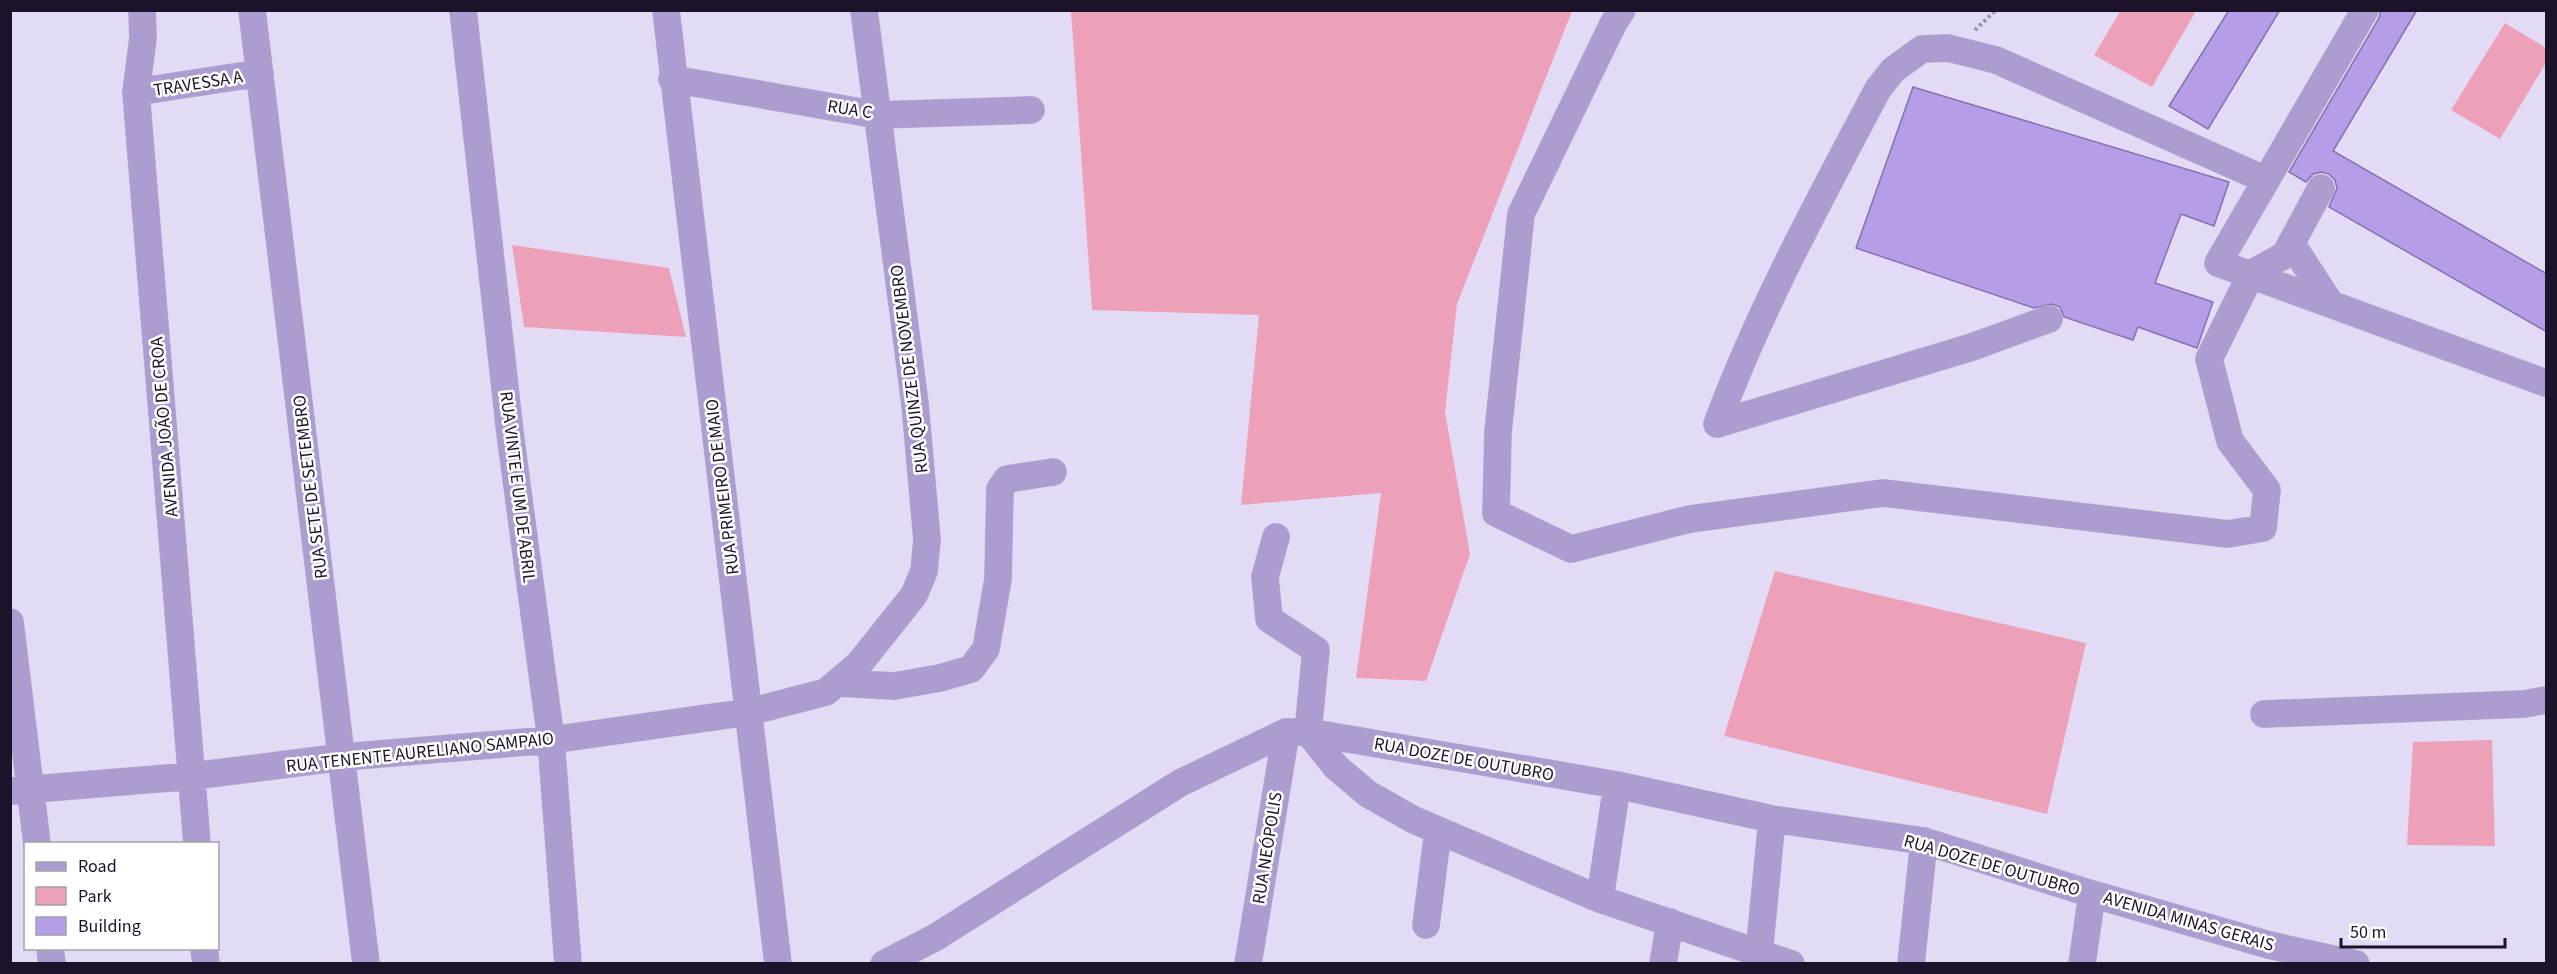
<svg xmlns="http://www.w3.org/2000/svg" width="2557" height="974" font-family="'Source Sans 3',sans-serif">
<rect width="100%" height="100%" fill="#e3dbf6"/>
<path fill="#eda1b9" d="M2121,10L2196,11L2152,87L2094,55Z
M1071,11H1572L1457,304L1445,412L1470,554L1426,681L1356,678L1381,493L1241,505L1259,315L1092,310Z
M2505,23L2546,48V63L2500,139L2451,110Z
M512,245L669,268L686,337L524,327Z
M1775,571L2086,643L2047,814L1724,736Z
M2492,740L2495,846L2407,845L2413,742Z"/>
<path fill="#b59de7" stroke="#8672af" stroke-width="1.5" d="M2229,10H2280L2208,129L2169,106Z
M2381,10H2417L2333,151L2547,274V332L2329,207L2337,188L2335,180L2329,174L2321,172L2313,174L2306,182L2289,172L2379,18Z
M1913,87L2229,182L2214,226L2181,214L2155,283L2213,302L2197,348L2138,327L2133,340L2064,317L2060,307L2052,304L2034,308L1856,248Z"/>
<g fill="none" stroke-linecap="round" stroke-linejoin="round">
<g stroke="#bfb7d1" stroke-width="28">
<path id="minor" d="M142,10L143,38L136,92L197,844
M252,10L366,964
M463,10L510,433L551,740L568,964
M666,10L778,964
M1622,10L1613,24L1521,214L1498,432L1496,513L1571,549L1690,519L1883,493L2228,534L2263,528L2267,490L2230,441L2209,359L2251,274L2285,255L2321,188
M2365,10L2218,263L2546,383
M672,79L878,115L1031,110
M136,92L260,73
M2291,243L2330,303
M2049,319L1972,347L1717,424C1760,308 1820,199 1878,89L1893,70L1922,49L1948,48L1996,60L2266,180
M1276,537L1265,577L1269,619L1316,650L1308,732L1336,767L1368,794L1414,820L1600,899L1791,964
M10,622L37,844
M838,683L894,686L940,678L971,669L986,649L998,579L1000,489L1007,479L1053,472
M2264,714L2524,704L2546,700
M10,791L193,776L343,757L551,740L749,712L826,692L859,664L914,595L924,571L927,540L915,404L864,10
M1600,899L1617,785
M1426,925L1438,831
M50,948L52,964
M204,948L206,964
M1759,954L1772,819
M884,964L936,937L1180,783L1286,732H1308L1617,785L1772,819L1924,841L2092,894L2269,945L2356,964
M1248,964L1286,732
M1663,964L1670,922
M1911,964L1924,841
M2082,964L2092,894"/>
</g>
<path stroke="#9b93ad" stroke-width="4" stroke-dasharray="3 3" stroke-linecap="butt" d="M1975,30L1996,10"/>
<use href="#minor" stroke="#ac9ccf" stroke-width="27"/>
</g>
<g text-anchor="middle" stroke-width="5" stroke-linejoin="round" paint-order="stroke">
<g font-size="18" fill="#1c132b" stroke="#fff">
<text transform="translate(198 83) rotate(-9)" y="6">TRAVESSA A</text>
<text transform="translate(850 109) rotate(9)" y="6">RUA C</text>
<text transform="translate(909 369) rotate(-97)" y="6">RUA QUINZE DE NOVEMBRO</text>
<text transform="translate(164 427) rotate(-95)" y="6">AVENIDA JOÃO DE CROA</text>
<text transform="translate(310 487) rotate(-97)" y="6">RUA SETE DE SETEMBRO</text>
<text transform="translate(518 487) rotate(83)" y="6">RUA VINTE E UM DE ABRIL</text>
<text transform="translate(722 487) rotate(-97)" y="6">RUA PRIMEIRO DE MAIO</text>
<text transform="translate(420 752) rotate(-6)" y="6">RUA TENENTE AURELIANO SAMPAIO</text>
<text transform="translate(1464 759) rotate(10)" y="6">RUA DOZE DE OUTUBRO</text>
<text transform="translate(1267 848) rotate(-81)" y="6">RUA NEÓPOLIS</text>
<text transform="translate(1992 865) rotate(16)" y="6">RUA DOZE DE OUTUBRO</text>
<text transform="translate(2189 921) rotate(16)" y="6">AVENIDA MINAS GERAIS</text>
</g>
</g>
<rect width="2557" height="974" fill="none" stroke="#1c132b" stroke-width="24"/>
<rect x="24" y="842" width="195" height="108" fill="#ffffff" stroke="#a4a1aa" stroke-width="1.5"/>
<rect x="36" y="862" width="30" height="9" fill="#ac9ccf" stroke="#a4a1aa" stroke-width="1.5"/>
<text x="78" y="872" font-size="18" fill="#1c132b">Road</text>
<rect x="36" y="887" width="30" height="18" fill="#eda1b9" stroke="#a4a1aa" stroke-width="1.5"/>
<text x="78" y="902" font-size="18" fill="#1c132b">Park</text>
<rect x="36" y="917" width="30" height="18" fill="#b59de7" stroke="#a4a1aa" stroke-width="1.5"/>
<text x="78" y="932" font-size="18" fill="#1c132b">Building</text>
<path d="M2341 938v9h164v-9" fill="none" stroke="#1c132b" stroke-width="3"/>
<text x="2350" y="938" font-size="18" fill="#1c132b" stroke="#ffffff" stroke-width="4.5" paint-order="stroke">50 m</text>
</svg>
